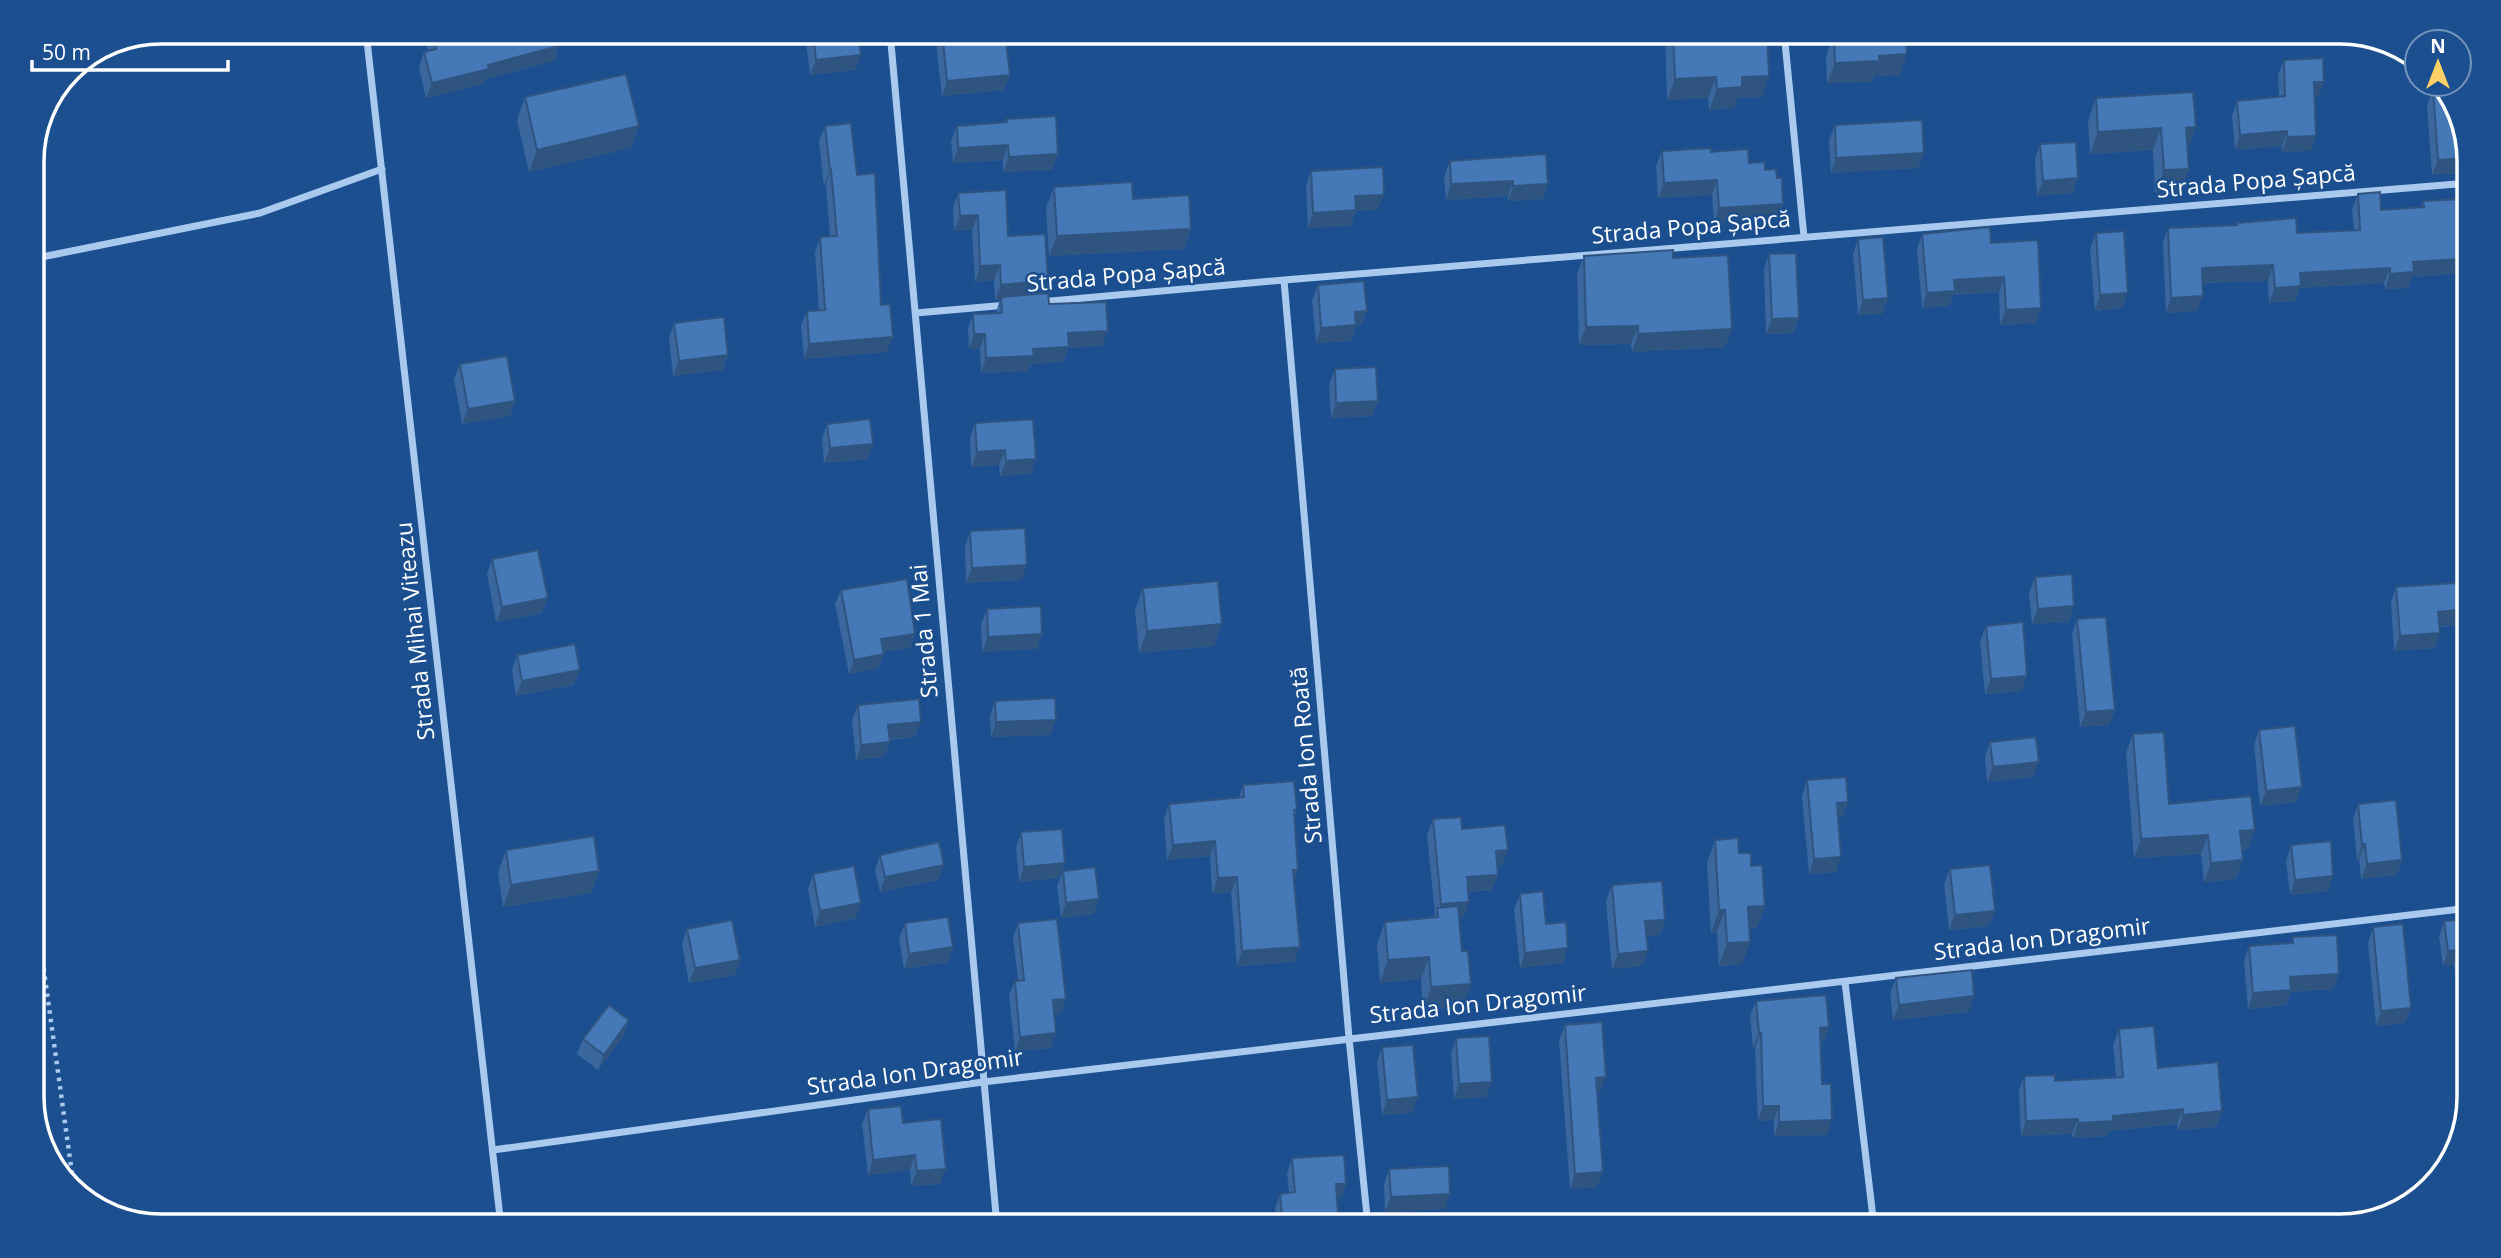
<svg xmlns="http://www.w3.org/2000/svg" width="2501" height="1258" font-family="'Open Sans',sans-serif">
<rect width="100%" height="100%" fill="#1b4f8f"/>
<g fill="none" stroke-linecap="round" stroke-linejoin="round">
<path stroke="#a9c9ee" stroke-width="4.5" stroke-dasharray="3.5 5" stroke-linecap="butt" d="M32,884L74,1188"/>
<path stroke="#a9c9ee" stroke-width="7" d="M366,32L501,1226
M890,32L997,1226
M1784,32L1804,237
M32,259L260,213L382,169
M1284,280L1349,1038L1368,1226
M1040,302L1284,280L2469,183
M916,313L1007,305
M1845,982L1874,1226
M493,1150L983,1082L2469,908"/>
</g>
<path fill="#3a679d" d="M424,32H555L559,46L554,61L485,79L483,84L426,98L419,67L424,52L428,51Z
M810,32H858L861,55L855,70L810,75L806,42Z
M915,32H1005L1010,75L1004,90L942,96L936,43L917,45Z
M1665,32H1767L1769,76L1762,97L1738,98L1734,108L1709,110L1708,98L1667,100Z
M1851,32H1906L1900,75L1874,76L1872,82L1827,83L1826,56L1834,35H1851Z
M2284,60L2324,82L2318,97H2314L2311,151L2282,152V146L2235,150L2232,116L2237,101L2279,97L2278,75Z
M2433,90L2467,154L2464,155L2465,158L2459,173L2432,175L2427,105Z
M2193,92L2187,150L2189,169L2181,191L2155,193L2153,150L2090,154L2088,121L2096,98Z
M525,97L631,148L529,172L517,120Z
M1006,119L1058,154L1052,170L1003,172V160L953,163L951,141L957,126L1005,122Z
M1835,125L1924,153L1918,168L1831,173L1829,140Z
M825,126L857,175L881,305L887,352L804,359L801,326L807,311L819,310L815,252L820,237L830,236L826,185L824,186L819,141Z
M2040,144L2073,193L2037,196L2035,159Z
M1662,151L1711,152L1749,163L1765,170L1778,219L1714,223L1712,195L1658,198L1656,166Z
M1546,154L1543,199L1508,201V196L1446,200L1444,177L1450,161Z
M1311,171L1378,210L1356,211L1350,226L1308,228L1306,186Z
M1054,187L1133,199L1191,229L1184,249L1049,256L1046,208Z
M958,193L1008,236L1049,304L1102,346L1068,348L1063,362L1031,364L1028,371L981,373L980,349H969L968,329L973,314L996,313L1000,299L995,300L994,280L975,282L972,230L954,231L953,208Z
M2358,194L2381,210L2421,207L2423,201L2461,247H2459L2454,274L2412,277L2408,288L2385,289L2384,283L2300,288L2295,301L2269,303L2268,281L2202,283L2197,311L2166,313L2163,243L2168,228L2235,225L2236,223L2297,233L2354,230L2352,209Z
M2096,233L2122,308L2095,311L2090,248Z
M1922,234L1991,243L2036,323L2000,325L1999,292L1953,295L1949,306L1922,308L1917,249Z
M1858,239L1883,314L1858,315L1853,254Z
M1769,254L1799,318L1793,333L1766,334L1764,269Z
M1584,256L1673,258L1732,329L1725,347L1632,352L1631,344L1579,345L1577,274Z
M1318,285L1367,311L1361,326H1356L1351,341L1316,343L1312,300Z
M674,323L728,355L723,370L673,376L669,338Z
M460,364L515,401L510,416L462,424L454,379Z
M1335,369L1378,401L1372,416L1331,418L1329,384Z
M975,423L1031,474L1000,476L999,465L971,467L970,438Z
M827,424L873,444L867,459L824,463L822,439Z
M970,531L1022,580L966,583L965,547Z
M492,559L542,613L496,622L487,574Z
M2035,577L2074,606L2069,622L2032,624L2029,593Z
M2469,582V620L2468,624L2440,627L2435,648L2394,651L2391,603L2396,587Z
M1143,588L1222,624L1214,646L1139,653L1135,610Z
M841,590L915,634L910,648L883,652L884,654L878,668L849,674L835,604Z
M987,609L1042,634L1037,649L982,652L981,624Z
M2077,619L2115,710L2109,725L2080,727L2072,634Z
M1986,626L2022,691L1985,694L1980,641Z
M517,655L574,685L516,696L512,670Z
M995,701L1056,720L1050,735L991,737L990,716Z
M858,705L921,722L915,737L890,740L884,757L856,760L852,720Z
M2259,730L2296,802L2260,806L2254,745Z
M2133,734L2169,804L2248,849L2242,850L2243,860L2236,879L2204,882L2201,854L2134,858L2126,753Z
M1990,742L2033,777L1987,782L1985,757Z
M1807,780L1843,817L1838,818L1836,872L1809,874L1802,796Z
M1243,785L1297,809L1295,815L1298,870L1294,882V962L1237,966L1231,892L1212,894L1210,856L1167,860L1164,819L1169,804L1239,798Z
M2467,799H2469V860H2465L2462,814Z
M2358,804L2402,860L2397,875L2361,879L2359,859L2357,860L2353,819Z
M1433,819L1462,829L1508,850L1502,865H1497L1498,875L1492,890L1468,892L1464,917H1459L1463,1006L1423,1010L1421,979L1380,983L1377,944L1385,922L1433,918L1435,914L1427,835Z
M1021,832L1059,878L1019,882L1016,848Z
M1715,840L1751,866L1765,906L1757,928H1749L1750,942L1742,964L1719,966L1717,932L1711,933L1707,863Z
M2291,845L2328,891L2290,895L2286,861Z
M506,850L599,871L591,893L503,907L498,872Z
M880,855L944,865L938,880L880,892L875,870Z
M1950,869L1989,926L1949,930L1944,884Z
M1063,871L1094,914L1061,918L1057,886Z
M813,874L856,918L815,927L808,889Z
M1612,885L1665,920L1660,935L1647,936L1648,951L1642,966L1612,969L1606,901Z
M1520,894L1546,924L1563,963L1520,968L1514,909Z
M2469,919V993L2457,994L2454,965L2443,966L2439,937L2444,921Z
M905,923L948,962L904,969L899,938Z
M1018,923L1066,999L1061,1013L1054,1014L1056,1033L1051,1048L1015,1051L1009,995L1015,981L1018,980L1013,938Z
M2373,927L2411,1008L2405,1023L2376,1026L2368,943Z
M687,929L740,960L735,975L689,983L682,944Z
M2293,937L2339,974L2333,989L2291,992L2286,1005L2248,1009L2244,961L2249,946L2291,943Z
M1896,978L1969,1012L1893,1020L1890,993Z
M1756,1001L1829,1027L1824,1041L1821,1042L1822,1084L1827,1135L1774,1136V1120L1758,1121L1755,1047L1753,1048L1750,1016Z
M629,1020L624,1035L598,1070L577,1054L583,1039Z
M1565,1025L1600,1092H1597L1603,1172L1597,1187L1570,1189L1559,1040Z
M2119,1029L2158,1068L2222,1111L2216,1127L2178,1130L2177,1124L2109,1131L2107,1136L2073,1138L2072,1134L2021,1136L2019,1091L2024,1076L2055,1081L2116,1077L2113,1045Z
M1456,1038L1486,1097L1454,1099L1451,1053Z
M1382,1047L1412,1113L1382,1115L1377,1062Z
M868,1109L903,1123L940,1184L911,1186L910,1170L868,1175L862,1124Z
M1292,1158L1346,1184L1341,1198H1337L1339,1227H1276L1275,1208L1280,1194L1289,1193L1287,1173Z
M1389,1169L1445,1209L1385,1212L1384,1185Z"/>
<path fill="#305480" d="M922,32H940L936,43L917,45Z
M2385,42L2397,45L2400,48L2382,49Z
M559,46L554,61L485,79L483,84L426,98L432,83L488,65Z
M1907,54L1900,75L1874,76L1872,82L1827,83L1835,63L1879,56Z
M861,55L855,70L810,75L816,60Z
M1010,75L1004,90L942,96L947,81Z
M1769,76L1762,97L1738,98L1734,108L1709,110L1717,89L1742,77Z
M1716,77L1708,98L1667,100L1675,79Z
M2314,82H2324L2318,97L2308,98Z
M639,126L631,148L529,172L537,150Z
M2196,127L2188,150L2186,128Z
M2161,128L2153,150L2090,154L2098,132Z
M2287,131L2282,146L2235,150L2240,135Z
M2316,136L2311,151L2282,152L2287,137Z
M2463,140H2465L2468,150L2467,154L2458,155Z
M1008,145L1003,160L953,163L958,148Z
M1924,153L1918,168L1831,173L1836,158Z
M1058,154L1052,170L1003,172L1009,157Z
M2465,158L2459,173L2432,175L2438,160Z
M2189,169L2181,191L2155,193L2164,170Z
M831,170L826,185L824,186L830,171Z
M2078,178L2073,193L2037,196L2043,181Z
M1717,180L1712,195L1658,198L1664,183Z
M1513,181L1508,196L1446,200L1451,184Z
M1548,184L1543,199L1508,201L1513,186Z
M1384,195L1378,210L1356,211L1350,226L1308,228L1313,213L1355,196Z
M1783,204L1778,219L1714,223L1719,208Z
M978,215L972,230L954,231L960,216Z
M1191,229L1184,249L1049,256L1057,236Z
M2458,232H2466L2461,247H2452Z
M2460,259L2454,274L2412,277L2408,288L2385,289L2390,274L2413,262Z
M1000,265L994,280L975,282L980,266Z
M2273,265L2268,281L2196,283L2202,268Z
M2390,268L2384,283L2300,288L2295,301L2269,303L2275,288L2300,273Z
M2004,277L1999,292L1953,295L1949,306L1922,308L1927,293L1954,280Z
M1048,280L1042,296L1001,297L1000,299L995,300L1001,285Z
M2128,293L2122,308L2095,311L2100,295Z
M2203,296L2197,311L2166,313L2171,298Z
M1888,298L1883,314L1858,315L1863,300Z
M2041,308L2036,323L2000,325L2006,310Z
M1367,311L1361,326H1356L1351,341L1316,343L1321,328L1355,312Z
M1799,318L1793,333L1766,334L1772,319Z
M1638,326L1631,344L1579,345L1586,327Z
M1732,329L1725,347L1632,352L1638,334Z
M1108,331L1102,346L1068,348L1063,362L1031,364L1028,371L981,373L986,358L1033,349L1068,333Z
M974,334H985L980,349H969Z
M893,337L887,352L804,359L809,344Z
M728,355L723,370L673,376L679,361Z
M515,401L510,416L462,424L468,409Z
M1378,401L1372,416L1331,418L1336,403Z
M873,444L867,459L824,463L830,448Z
M1005,450L999,465L971,467L977,452Z
M1036,459L1031,474L1000,476L1006,461Z
M1027,565L1022,580L966,583L972,568Z
M548,598L542,613L496,622L502,607Z
M2074,606L2069,622L2032,624L2038,609Z
M2469,609V620L2468,624L2433,627L2438,612Z
M1222,624L1214,646L1139,653L1147,631Z
M2440,633L2435,648L2394,651L2400,636Z
M915,634L910,648L876,653L881,639Z
M1042,634L1037,649L982,652L988,637Z
M884,654L878,668L849,674L854,660Z
M580,670L574,685L516,696L522,681Z
M2027,676L2022,691L1985,694L1991,679Z
M2115,710L2109,725L2080,727L2086,712Z
M1056,720L1050,735L991,737L996,722Z
M921,722L915,737L883,740L888,725Z
M890,742L884,757L856,760L861,745Z
M2039,762L2033,777L1987,782L1993,767Z
M2302,787L2296,802L2260,806L2266,791Z
M1848,802L1843,817L1831,819L1837,803Z
M2255,830L2248,849L2233,851L2240,831Z
M2208,835L2201,854L2134,858L2141,839Z
M1215,841L1210,856L1167,860L1173,845Z
M2362,844H2365L2359,859L2357,860Z
M2469,848V860H2465Z
M1508,850L1502,865L1490,866L1496,851Z
M1841,857L1836,872L1809,874L1814,859Z
M2243,860L2236,879L2204,882L2211,863Z
M2402,860L2397,875L2361,879L2367,864Z
M1065,863L1059,878L1019,882L1024,867Z
M944,865L938,880L880,892L885,877Z
M1293,870H1298L1293,885Z
M599,871L591,893L503,907L511,885Z
M1498,875L1492,890L1461,892L1467,877Z
M2333,876L2328,891L2290,895L2295,880Z
M1237,877L1231,892L1212,894L1218,878Z
M1099,899L1094,914L1061,918L1066,903Z
M1469,902L1464,917L1437,919V914L1441,904Z
M861,903L856,918L815,927L820,911Z
M1765,906L1757,928L1739,929L1748,907Z
M1719,910H1725L1717,932L1711,933Z
M1995,911L1989,926L1949,930L1955,915Z
M1665,920L1660,935L1640,937L1645,921Z
M1750,942L1742,964L1719,966L1727,943Z
M953,947L948,962L904,969L909,954Z
M1300,947L1294,962L1237,966L1242,951Z
M1568,948L1563,963L1520,968L1525,953Z
M2459,950L2454,965L2443,966L2448,951Z
M1648,951L1642,966L1612,969L1618,954Z
M1429,957L1421,979L1380,983L1388,960Z
M740,960L735,975L689,983L695,968Z
M2339,974L2333,989L2291,992L2286,1005L2248,1009L2253,993L2290,977Z
M2469,978V993L2457,994L2463,979Z
M1471,984L1463,1006L1423,1010L1431,987Z
M1974,996L1969,1012L1893,1020L1899,1005Z
M1066,999L1061,1013L1047,1015L1053,1000Z
M2411,1008L2405,1023L2376,1026L2381,1011Z
M629,1020L624,1035L598,1070L604,1055Z
M1829,1027L1824,1041L1815,1042L1820,1028Z
M1056,1033L1051,1048L1015,1051L1020,1037Z
M1759,1033H1761L1755,1047L1753,1048Z
M1606,1077L1600,1092L1590,1093L1596,1078Z
M1492,1082L1486,1097L1454,1099L1459,1084Z
M1418,1097L1412,1113L1382,1115L1387,1100Z
M1763,1106H1779L1774,1120L1758,1121Z
M2183,1109L2177,1124L2109,1131L2107,1136L2073,1138L2078,1123L2113,1116Z
M2222,1111L2216,1127L2178,1130L2183,1115Z
M2078,1119L2072,1134L2021,1136L2026,1121Z
M1832,1120L1827,1135L1774,1136L1779,1122Z
M915,1155L910,1170L868,1175L873,1160Z
M946,1169L940,1184L911,1186L917,1171Z
M1603,1172L1597,1187L1570,1189L1575,1174Z
M1336,1184H1346L1341,1198L1331,1199Z
M1450,1194L1445,1209L1385,1212L1391,1197Z"/>
<path fill="#4478b7" stroke="#305480" stroke-width="2" d="M432,32H555L559,46L488,65L489,69L432,83L424,52L436,49Z
M813,32H858L861,55L816,60Z
M942,32H1005L1010,75L947,81Z
M1673,32H1767L1769,76L1742,77V87L1717,89L1716,77L1675,79Z
M1859,32H1906L1907,54L1879,56V61L1835,63L1834,35L1859,34Z
M2323,58L2324,82H2314L2316,136L2287,137V131L2240,135L2237,101L2285,96L2284,60Z
M626,74L639,126L537,150L525,97Z
M2448,89L2465,140H2463L2465,158L2438,160L2433,90Z
M2193,92L2196,127L2186,128L2189,169L2164,170L2161,128L2098,132L2096,98Z
M1056,116L1058,154L1009,157L1008,145L958,148L957,126L1007,122L1006,119Z
M1922,120L1924,153L1836,158L1835,125Z
M851,123L857,175L875,173L881,305L890,304L893,337L809,344L807,311L825,310L820,237L837,236L831,170L830,171L825,126Z
M2076,142L2078,178L2043,181L2040,144Z
M1711,148V152L1748,149L1749,163L1765,162V170L1776,169L1777,178H1782L1783,204L1719,208L1717,180L1664,183L1662,151Z
M1546,154L1548,184L1513,186V181L1451,184L1450,161Z
M1383,167L1384,195L1355,196L1356,210L1313,213L1311,171Z
M1132,182L1133,199L1189,195L1191,229L1057,236L1054,187Z
M1006,190L1008,236L1045,234L1048,280L1001,285L1000,265L980,266L978,215L960,216L958,193Z
M2380,192L2381,210L2424,207L2423,201L2464,199L2466,232H2458L2460,259L2413,262L2414,272L2390,274V268L2300,273L2301,286L2275,288L2273,265L2202,268L2203,296L2171,298L2168,228L2237,225L2236,223L2296,218L2297,233L2360,230L2358,194Z
M1990,227L1991,243L2038,240L2041,308L2006,310L2004,277L1954,280L1955,291L1927,293L1922,234Z
M2124,231L2128,293L2100,295L2096,233Z
M1883,237L1888,298L1863,300L1858,239Z
M1673,250V258L1728,255L1732,329L1638,334V326L1586,327L1584,256Z
M1796,253L1799,318L1772,319L1769,254Z
M1364,281L1367,311L1355,312L1356,325L1321,328L1318,285Z
M1048,293L1049,304L1106,302L1108,331L1068,333L1069,347L1033,349L1034,356L986,358L985,334H974L973,314L1002,313L1001,297Z
M724,317L728,355L679,361L674,323Z
M507,356L515,401L468,409L460,364Z
M1376,367L1378,401L1336,403L1335,369Z
M870,419L873,444L830,448L827,424Z
M1033,419L1036,459L1006,461L1005,450L977,452L975,423Z
M1025,528L1027,565L972,568L970,531Z
M538,550L548,598L502,607L492,559Z
M2072,574L2074,606L2038,609L2035,577Z
M907,579L915,634L881,639L884,654L854,660L841,590Z
M1218,581L1222,624L1147,631L1143,588Z
M2469,582V609L2438,612L2440,633L2400,636L2396,587Z
M1041,606L1042,634L988,637L987,609Z
M2106,617L2115,710L2086,712L2077,619Z
M2023,622L2027,676L1991,679L1986,626Z
M575,644L580,670L522,681L517,655Z
M1055,698L1056,720L996,722L995,701Z
M919,699L921,722L888,725L890,742L861,745L858,705Z
M2295,726L2302,787L2266,791L2259,730Z
M2164,732L2169,804L2251,796L2255,830L2240,831L2243,860L2211,863L2208,835L2141,839L2133,734Z
M2036,737L2039,762L1993,767L1990,742Z
M1846,777L1848,802L1837,803L1841,857L1814,859L1807,780Z
M1294,781L1297,809L1294,810L1298,870H1293L1300,947L1242,951L1237,877L1218,878L1215,841L1173,845L1169,804L1244,797L1243,785Z
M2467,799H2469V830Z
M2396,800L2402,860L2367,864L2365,844H2362L2358,804Z
M1461,817L1462,829L1505,825L1508,850L1496,851L1498,875L1467,877L1469,902L1441,904L1433,819Z
M1062,829L1065,863L1024,867L1021,832Z
M594,836L599,871L511,885L506,850Z
M1738,838L1739,853H1751V866L1762,865L1765,906L1748,907L1750,942L1727,943L1725,910H1719L1715,840Z
M2331,841L2333,876L2295,880L2291,845Z
M939,842L944,865L885,877L880,855Z
M1990,865L1995,911L1955,915L1950,869Z
M854,866L861,903L820,911L813,874Z
M1095,867L1099,899L1066,903L1063,871Z
M1662,881L1665,920L1645,921L1648,951L1618,954L1612,885Z
M1543,891L1546,924L1566,922L1568,948L1525,953L1520,894Z
M1458,906L1462,951H1468L1471,984L1431,987L1429,957L1388,960L1385,922L1438,917L1437,908Z
M948,917L953,947L909,954L905,923Z
M1057,919L1066,999L1053,1000L1056,1033L1020,1037L1015,981L1024,980L1018,923Z
M2469,919V978L2463,979L2459,950L2448,951L2444,921Z
M732,920L740,960L695,968L687,929Z
M2403,924L2411,1008L2381,1011L2373,927Z
M2337,935L2339,974L2290,977L2291,990L2253,993L2249,946L2293,943V937Z
M1972,970L1974,996L1899,1005L1896,978Z
M1826,995L1829,1027L1820,1028L1822,1084H1831L1832,1120L1779,1122V1106H1763L1761,1033H1759L1756,1001Z
M609,1005L629,1020L604,1055L583,1039Z
M1602,1022L1606,1077L1596,1078L1603,1172L1575,1174L1565,1025Z
M2154,1026L2158,1068L2218,1062L2222,1111L2183,1115V1109L2113,1116V1121L2078,1123V1119L2026,1121L2024,1076L2055,1075V1081L2123,1077L2119,1029Z
M1489,1036L1492,1082L1459,1084L1456,1038Z
M1413,1045L1418,1097L1387,1100L1382,1047Z
M901,1106L903,1123L941,1119L946,1169L917,1171L915,1155L873,1160L868,1109Z
M1344,1155L1346,1184H1336L1339,1227H1283L1280,1194L1295,1192L1292,1158Z
M1449,1166L1450,1194L1391,1197L1389,1169Z"/>
<g text-anchor="middle" stroke-width="5" stroke-linejoin="round" paint-order="stroke">
<g font-size="23" fill="#fff" stroke="#1b4f8f">
<text transform="translate(2256 181) rotate(-5)" y="8">Strada Popa Șapcă</text>
<text transform="translate(1691 227) rotate(-5)" y="8">Strada Popa Șapcă</text>
<text transform="translate(1126 275) rotate(-5)" y="8">Strada Popa Șapcă</text>
<text transform="translate(415 631) rotate(-96)" y="8">Strada Mihai Viteazu</text>
<text transform="translate(924 631) rotate(-95)" y="8">Strada 1 Mai</text>
<text transform="translate(1306 755) rotate(-95)" y="8">Strada Ion Roată</text>
<text transform="translate(2042 939) rotate(-7)" y="8">Strada Ion Dragomir</text>
<text transform="translate(1478 1004) rotate(-6)" y="8">Strada Ion Dragomir</text>
<text transform="translate(915 1072) rotate(-8)" y="8">Strada Ion Dragomir</text>
</g>
</g>
<path d="M0 0H2501V1258H0ZM161 44H2340A117 117 0 0 1 2457 161V1097A117 117 0 0 1 2340 1214H161A117 117 0 0 1 44 1097V161A117 117 0 0 1 161 44Z" fill="#1b4f8f" fill-rule="evenodd"/>
<path fill="none" stroke="#fff" stroke-width="3.5" d="M161 44H2340A117 117 0 0 1 2457 161V1097A117 117 0 0 1 2340 1214H161A117 117 0 0 1 44 1097V161A117 117 0 0 1 161 44Z"/>
<g transform="translate(2438 63)"><circle r="33" fill="#1b4f8f" stroke="#7695bc" stroke-width="2"/>
<path d="M0-5L12 26L0 18L-12 26Z" fill="#ffd166"/>
<text y="-10" font-size="19" font-weight="bold" text-anchor="middle" fill="#ffffff">N</text>
</g>
<path d="M32 60v10h196v-10" fill="none" stroke="#ffffff" stroke-width="3.5"/>
<text x="42" y="60" font-size="21" fill="#ffffff" stroke="#1b4f8f" stroke-width="5" paint-order="stroke">50 m</text>
</svg>
